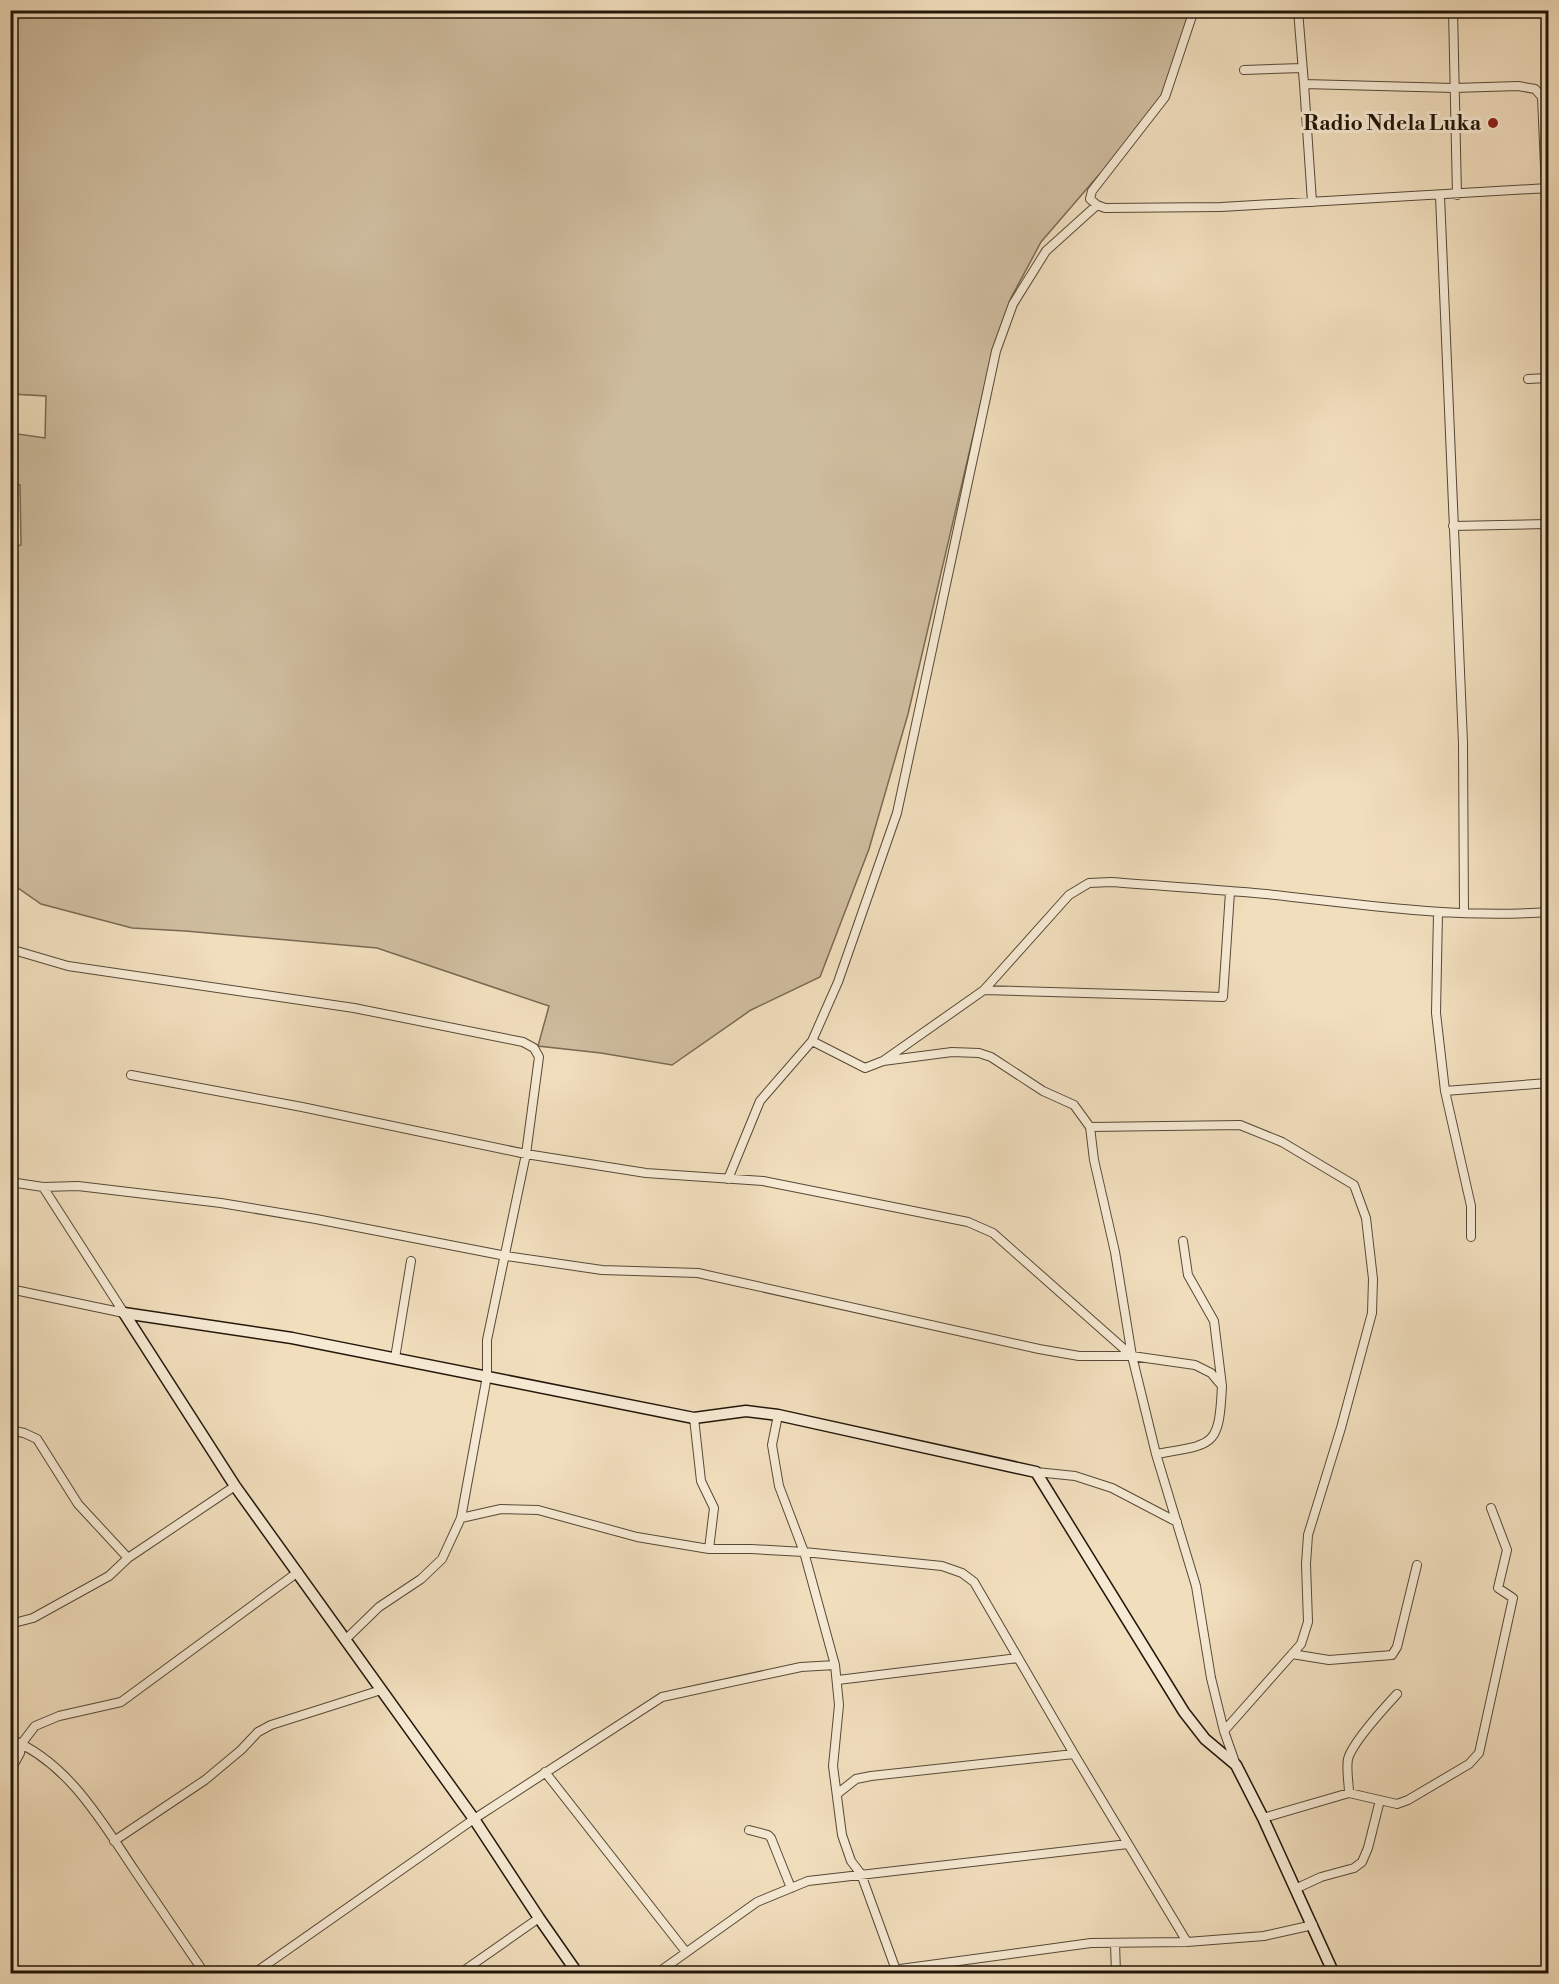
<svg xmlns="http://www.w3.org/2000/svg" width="1559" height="1984" font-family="'Libre Bodoni',serif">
<rect width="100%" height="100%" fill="#f1debd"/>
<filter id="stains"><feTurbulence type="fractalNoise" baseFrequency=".00333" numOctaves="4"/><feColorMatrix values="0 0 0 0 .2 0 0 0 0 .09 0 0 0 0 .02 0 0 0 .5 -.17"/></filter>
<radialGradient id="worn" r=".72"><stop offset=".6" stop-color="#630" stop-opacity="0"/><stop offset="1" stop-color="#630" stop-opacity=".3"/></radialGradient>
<path fill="#cebc9e" stroke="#796a54" stroke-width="1.5" d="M11,11H1194L1164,98L1118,157L1097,177L1041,242L1011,298L989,368L908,714L869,849L820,977L751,1010L672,1065L601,1053L538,1046L549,1006L377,948L185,931L132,928L41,904L11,883L10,548L21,545L20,485L11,484V433L45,438L46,396L11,394Z"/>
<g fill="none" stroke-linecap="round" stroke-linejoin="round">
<g stroke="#574936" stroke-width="10">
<path id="street" d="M1194,10L1165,97L1092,191L1090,199L1097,205L1105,208L1221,207L1548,188
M1298,10L1304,84
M1453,10L1457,195
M1244,70L1302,68
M1440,196L1463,743L1464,913
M1312,202L1304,84L1454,88L1518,86L1535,89L1542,97L1546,189
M1528,379L1548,378
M1453,526L1548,524
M1438,913L1436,1013L1445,1091L1471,1206V1237
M10,949L68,966L354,1008L523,1042L534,1048L539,1057L526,1154L487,1340V1376L461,1518L442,1559L421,1579L379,1607L345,1640
M984,990L1223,997L1230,892
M812,1041L865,1068L883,1061L984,990L1069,895L1089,883L1111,882C1162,886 1214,889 1266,894C1361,904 1452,919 1548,912
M883,1061L952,1052L979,1053L991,1057L1043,1091L1074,1105L1090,1127L1094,1160L1115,1252L1132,1356L1156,1454L1196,1586L1211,1678L1224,1731L1236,1765
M131,1075L302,1107L526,1154L646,1173L763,1181L968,1222L993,1233L1132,1356
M1445,1091L1548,1083
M1090,1127L1240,1125L1282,1142L1354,1185L1366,1218L1373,1279L1372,1313L1341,1428L1308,1535L1306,1564L1308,1622L1301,1644L1224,1731
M728,1179L760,1101L812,1041L838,982L897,813L996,351L1013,304L1046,251L1097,205
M10,1182L43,1187L78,1186L221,1203L316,1219L506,1256L602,1270L698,1273L1039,1349L1079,1356H1132L1195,1365L1211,1373L1222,1386C1219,1448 1214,1444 1156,1454
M43,1187L124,1313
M1183,1241L1188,1275L1214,1321L1222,1386
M10,1289L124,1313
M395,1358L411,1261
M778,1415L772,1445L779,1486L804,1552L835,1665L839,1705L833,1766L842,1835L851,1861L861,1874L896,1970
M694,1418L701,1481L714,1508L709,1549
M10,1430L24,1433L37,1439L78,1504L128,1558
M1036,1472L1075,1476L1112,1488L1177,1522
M461,1518L501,1509L538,1510L637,1537L709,1549H751L804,1552L942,1566L962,1573L974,1582L1074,1754L1187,1942
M10,1624L33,1618L109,1576L128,1558L235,1486
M1292,1654L1329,1660L1392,1655L1397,1647L1417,1565
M838,1680L1018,1658
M10,1739C68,1762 102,1822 135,1871C158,1905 181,1939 205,1974
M545,1772L686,1952
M10,1775L14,1764L20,1753L22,1743L35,1726L59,1716L121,1702L298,1572
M1349,1793C1349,1783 1346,1770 1348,1759C1352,1743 1385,1707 1397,1694
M837,1794L856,1779L871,1776L1074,1754
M1263,1818L1349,1793L1397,1804L1408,1800L1469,1764L1479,1753L1513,1598L1498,1588L1507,1550L1491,1508
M749,1830L768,1835L771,1838L791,1888
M114,1841L205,1780L241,1750L258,1732L271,1725L381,1690
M1295,1889L1321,1877L1354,1868L1362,1862L1368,1848L1380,1800
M1115,1943L1116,1974
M253,1974L474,1819L662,1697L801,1667L835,1665
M459,1974L539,1918
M656,1974L757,1902L808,1881L1128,1844
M883,1974L900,1969L1091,1943L1187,1942L1264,1936L1313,1925"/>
</g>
<g stroke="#241709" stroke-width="13">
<path id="secondary" d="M124,1313L292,1338L694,1418L746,1411L778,1415L1036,1472L1184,1712L1205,1739L1236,1765L1263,1818L1334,1974
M124,1313L235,1486L474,1819L539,1918L578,1974"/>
</g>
<use href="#street" stroke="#f6ead4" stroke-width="8"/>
<use href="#secondary" stroke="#f6ead4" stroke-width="10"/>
</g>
<circle fill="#8f2418" stroke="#f6ead4" stroke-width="2" cx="1493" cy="123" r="6"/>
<g text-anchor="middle" stroke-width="6" stroke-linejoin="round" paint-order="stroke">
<g font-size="21" font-weight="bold" fill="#241709" stroke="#f6ead4" text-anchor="end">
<text x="1481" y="130">Radio Ndela Luka</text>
</g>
</g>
<rect width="1559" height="1984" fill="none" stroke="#f1debd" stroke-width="36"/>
<rect x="12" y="12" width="1535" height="1960" fill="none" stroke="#241709" stroke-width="3"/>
<rect x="18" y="18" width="1523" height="1948" fill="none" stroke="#241709" stroke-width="1.5"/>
<rect width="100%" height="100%" filter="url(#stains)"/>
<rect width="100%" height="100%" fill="url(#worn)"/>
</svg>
